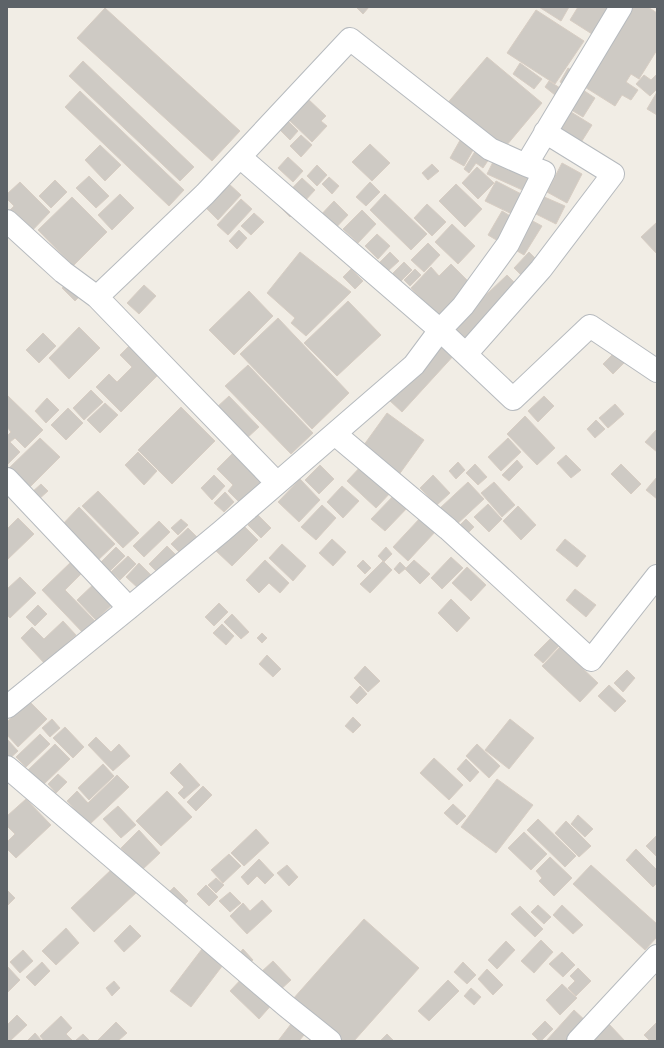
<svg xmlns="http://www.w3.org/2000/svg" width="664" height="1048" font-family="'Space Grotesk',sans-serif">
<rect width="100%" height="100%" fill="#f1ede5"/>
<path fill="#cecac4" stroke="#d7cdc3" d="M356,7H369L363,14Z
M539,7H569L561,21Z
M578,7H610L592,34L570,20Z
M629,7H648L657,13V50L639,79L631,74L626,82L638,90L631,100L622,95L615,106L580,84Z
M105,8L240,131L212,161L77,38Z
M536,10L584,41L555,84L507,53Z
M487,57L542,103L501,152L445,106Z
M83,61L194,167L180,181L69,76Z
M520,63L542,79L534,89L513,74Z
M568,68L576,73L568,87L560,82Z
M657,74V89L650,96L636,84L644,75L651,80Z
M549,81L560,88L555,95L545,87Z
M580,88L595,98L583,117L568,108Z
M80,91L184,190L169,206L65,107Z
M657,92V115L647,109Z
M307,98L326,116L321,121L327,126L312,142L287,118Z
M571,112L592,125L580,144L559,131Z
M287,120L298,131L290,140L279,129Z
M301,135L312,145L301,157L290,146Z
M463,135L477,143L464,166L450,158Z
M370,144L390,163L372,181L352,162Z
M100,145L121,165L105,181L85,160Z
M479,145L493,153L483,168L476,163L469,173L464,169Z
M497,154L538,173L529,193L487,174Z
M288,157L303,171L293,182L278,168Z
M562,163L582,174L567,203L547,192Z
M432,164L439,171L428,180L422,173Z
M317,165L327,175L317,186L307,176Z
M477,167L494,183L478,199L462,183Z
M89,176L109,196L96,208L76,188Z
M329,177L339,186L332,194L322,184Z
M302,178L315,190L290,217L277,204Z
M55,180L67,192L51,208L39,196Z
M496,181L529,198L518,217L485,201Z
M20,182L50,212L27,236L8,212L14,206L7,199V194Z
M370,182L380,192L366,206L356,197Z
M228,183L241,195L218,220L205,207Z
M456,184L482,209L465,227L439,201Z
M120,194L134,208L112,230L98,215Z
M385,194L427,234L411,250L370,210Z
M542,196L565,206L556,224L534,213Z
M72,197L107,232L73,266L38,230Z
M241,199L252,209L228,235L217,225Z
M334,201L348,215L330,234L316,220Z
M427,204L446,222L432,236L414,218Z
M362,210L376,224L358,243L343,229Z
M502,211L517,220L503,244L488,235Z
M254,213L264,222L251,235L241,226Z
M529,219L542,226L524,255L512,248Z
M657,222V254L641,237Z
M452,224L475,246L458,264L435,242Z
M239,230L247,238L237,249L229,241Z
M377,234L390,246L378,259L365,246Z
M428,243L440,255L424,272L411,260Z
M300,252L351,292L306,336L291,323L295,318L267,293Z
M390,252L399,261L388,271L379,263Z
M529,252L537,260L522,276L514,268Z
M404,262L412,270L392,290L384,282Z
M451,264L471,284L426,330L407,312L421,298L411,288L431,267L439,276Z
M351,269L363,281L355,289L343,277Z
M415,269L421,275L410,286L404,280Z
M507,275L519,287L460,343L448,331Z
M70,280L83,293L75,301L62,288Z
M144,285L156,296L139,314L127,303Z
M249,291L273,316L234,355L209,330Z
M348,301L381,335L337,376L304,343Z
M278,318L349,393L312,429L240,354Z
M79,327L100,348L69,379L49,358Z
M43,333L56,346L39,363L26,350Z
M442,340L456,353L402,412L389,400Z
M133,342L162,371L121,412L96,387L109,374L117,382L132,367L120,355Z
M615,352L625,362L613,374L603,364Z
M248,365L313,433L291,454L225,386Z
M91,390L103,402L84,420L73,408Z
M7,395L43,430L25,448L15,438L10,442L20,452L7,465V436L11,432L7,427Z
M229,396L259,427L246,439L216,408Z
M544,396L554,406L538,422L528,411Z
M47,398L59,410L46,423L35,411Z
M105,403L118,415L100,433L87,420Z
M615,404L624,414L608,428L599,418Z
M181,407L215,441L172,484L138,450Z
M68,408L83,423L66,440L51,425Z
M387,413L424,440L398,476L361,449Z
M525,416L555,448L537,465L507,434Z
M596,420L605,429L595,438L587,429Z
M657,429V452L645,442Z
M40,438L60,457L24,493L7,470Z
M508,438L521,452L501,471L488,457Z
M235,451L265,482L242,505L228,491L233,485L217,469Z
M138,452L157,471L144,485L125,465Z
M566,455L581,470L571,478L557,463Z
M517,460L523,467L509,481L502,475Z
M458,462L465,470L456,479L449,471Z
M364,463L393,490L376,508L347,481Z
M475,464L487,477L478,485L466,473Z
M621,464L641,484L631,494L611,474Z
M320,465L334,479L319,494L305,480Z
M214,475L225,486L212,500L201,488Z
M433,475L450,493L437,505L420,488Z
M657,477V499L646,490Z
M300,479L320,500L299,522L278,502Z
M468,482L484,499L455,526L439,509Z
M494,482L515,505L502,517L481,493Z
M41,484L48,491L38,500L31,493Z
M342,486L359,501L343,518L327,502Z
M98,491L139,533L123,548L82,506Z
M398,491L411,504L385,531L371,519Z
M225,492L234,502L224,512L214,503Z
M488,504L502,519L489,532L474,517Z
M322,505L336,518L316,540L301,527Z
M518,506L536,525L521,540L503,521Z
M79,507L115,544L95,563L60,527Z
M258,515L271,528L261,538L248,525Z
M421,517L436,531L408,561L393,547Z
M18,518L34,534L7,560V529Z
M181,519L188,525L178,535L171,528Z
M466,519L474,527L465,536L457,528Z
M159,521L170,532L144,557L133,546Z
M241,523L258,540L232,566L215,550Z
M188,528L199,539L183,556L171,544Z
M332,539L346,552L333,566L319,553Z
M565,539L586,556L577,567L556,550Z
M282,544L306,566L293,581L269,558Z
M167,546L177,556L159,574L149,564Z
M116,547L125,556L105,576L96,567Z
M386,547L392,554L384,562L378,556Z
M128,556L136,564L120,580L111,572Z
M451,557L463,568L442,589L431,578Z
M73,560L84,571L65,590L97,623L85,635L42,590Z
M265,560L289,583L280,593L269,583L259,593L246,580Z
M363,560L371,568L365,574L357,566Z
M414,560L430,574L420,584L405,569Z
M383,561L392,570L370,593L360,584Z
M400,562L406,568L399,574L394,569Z
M139,563L152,576L139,589L126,577Z
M467,567L486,585L471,601L452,583Z
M20,577L36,593L10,618L7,615V589Z
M97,581L116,601L96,620L77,600Z
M575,589L596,605L586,617L566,600Z
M451,599L470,618L457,632L438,613Z
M219,603L228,612L214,626L205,617Z
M38,605L47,614L35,626L26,617Z
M232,614L249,632L241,639L224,622Z
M63,621L76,635L45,664L21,638L32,627L44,639Z
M222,624L234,636L226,645L213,633Z
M262,633L267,638L262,643L257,638Z
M552,637L560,645L543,663L534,655Z
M560,647L598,683L580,702L542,666Z
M267,655L281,669L273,677L259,664Z
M365,666L380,681L368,692L354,678Z
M627,670L635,678L623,692L614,683Z
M609,685L626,701L615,712L598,696Z
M360,686L367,694L357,704L350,697Z
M29,701L47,719L18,747L7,735V722Z
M353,717L361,725L353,733L345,726Z
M52,719L60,728L50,737L42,728Z
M510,719L534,738L509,769L485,750Z
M65,727L84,747L73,758L53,738Z
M40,734L50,744L26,767L16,757Z
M96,737L111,752L119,744L130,756L113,771L88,745Z
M7,739L18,751L7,761Z
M55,744L70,759L42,786L27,771Z
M477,744L500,766L489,778L466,756Z
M434,758L463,785L449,800L420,773Z
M466,759L479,772L470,782L457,769Z
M180,763L200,785L184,799L178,793L184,787L170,773Z
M103,764L114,776L89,800L78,788Z
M58,774L67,782L56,793L48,784Z
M117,775L129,787L89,825L67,801L77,791L88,803Z
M497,779L533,805L496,853L461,827Z
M203,786L212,795L196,811L187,802Z
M167,791L192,817L161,846L136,821Z
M26,799L51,825L16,858L7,849V842L15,834L7,826V816Z
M453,804L466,816L457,825L444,813Z
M118,806L136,825L121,838L103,819Z
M578,815L593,829L585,837L571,824Z
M538,819L576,856L565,867L527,830Z
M566,821L591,846L579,857L555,833Z
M256,829L269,843L244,866L231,853Z
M139,830L160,853L142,870L121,848Z
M524,832L547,854L531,870L508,848Z
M657,835V857L646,846Z
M636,849L657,870V883L653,887L626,860Z
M229,854L241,866L223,883L211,870Z
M550,857L572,878L554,896L539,881L542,878L536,871Z
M259,859L274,875L265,884L257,876L248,885L241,877Z
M287,865L298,877L289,886L277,873Z
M591,865L657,924V937L645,950L573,884Z
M113,868L137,892L94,932L71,908Z
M216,878L224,885L216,893L208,885Z
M206,885L218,897L209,906L197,894Z
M174,887L188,901L180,909L166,895Z
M7,890L15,898L7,906Z
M230,892L241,903L230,912L219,901Z
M262,900L272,911L247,934L230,916L243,903L250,911Z
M538,905L551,917L544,924L531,912Z
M562,905L583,925L573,934L553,915Z
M520,906L543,929L535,937L511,914Z
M364,919L419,968L354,1041H341L293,999Z
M130,925L141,936L124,952L114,941Z
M66,928L79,943L56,965L42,951Z
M541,940L553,952L534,973L521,961Z
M506,941L515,950L497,969L488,960Z
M205,945L226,961L191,1007L170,991Z
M243,949L253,960L246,966L237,956Z
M23,950L33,961L20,973L10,962Z
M562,952L575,965L563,977L549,964Z
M273,961L291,980L278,992L260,973Z
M42,962L50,971L35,986L26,977Z
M463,962L476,975L467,984L454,972Z
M7,966L20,980L7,993Z
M578,968L591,981L576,996L568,988L575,981L570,976Z
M487,969L503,985L493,995L478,979Z
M246,974L275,1001L259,1019L230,991Z
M448,980L459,991L429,1021L418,1011Z
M114,981L120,988L112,996L106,988Z
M562,984L577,998L560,1015L546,1000Z
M471,988L481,997L474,1005L464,996Z
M574,1010L588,1023L572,1041H546Z
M17,1015L27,1025L10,1041H7V1025Z
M61,1016L72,1028L66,1034L72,1040L70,1041H44L40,1036Z
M545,1021L553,1029L541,1041H539L532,1034Z
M116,1022L127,1033L118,1041H97Z
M657,1022V1041H650L644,1035Z
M608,1023L625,1041H589Z
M291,1024L304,1035L299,1041H278Z
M35,1033L42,1041H27Z
M83,1034L90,1041H75Z
M387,1034L394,1041H380Z"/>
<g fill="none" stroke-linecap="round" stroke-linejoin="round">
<g stroke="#b6babe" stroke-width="24">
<path id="minor" d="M240,157L440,330L513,399L590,326L657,371
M7,221L63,272L97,297L205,194L350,39L490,149L526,165L621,7
M97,297L277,483
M466,354L541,269L613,174L545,132
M335,434L448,529L591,660L657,576
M7,479L129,608
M7,707L129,608L222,531L414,365L440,330L463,306L508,244L544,172L526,165
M7,767L285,1005L330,1041
M578,1041L657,956"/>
</g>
<use href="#minor" stroke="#fff" stroke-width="22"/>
</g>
<rect width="664" height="1048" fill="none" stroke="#5d6368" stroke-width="16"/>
</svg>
